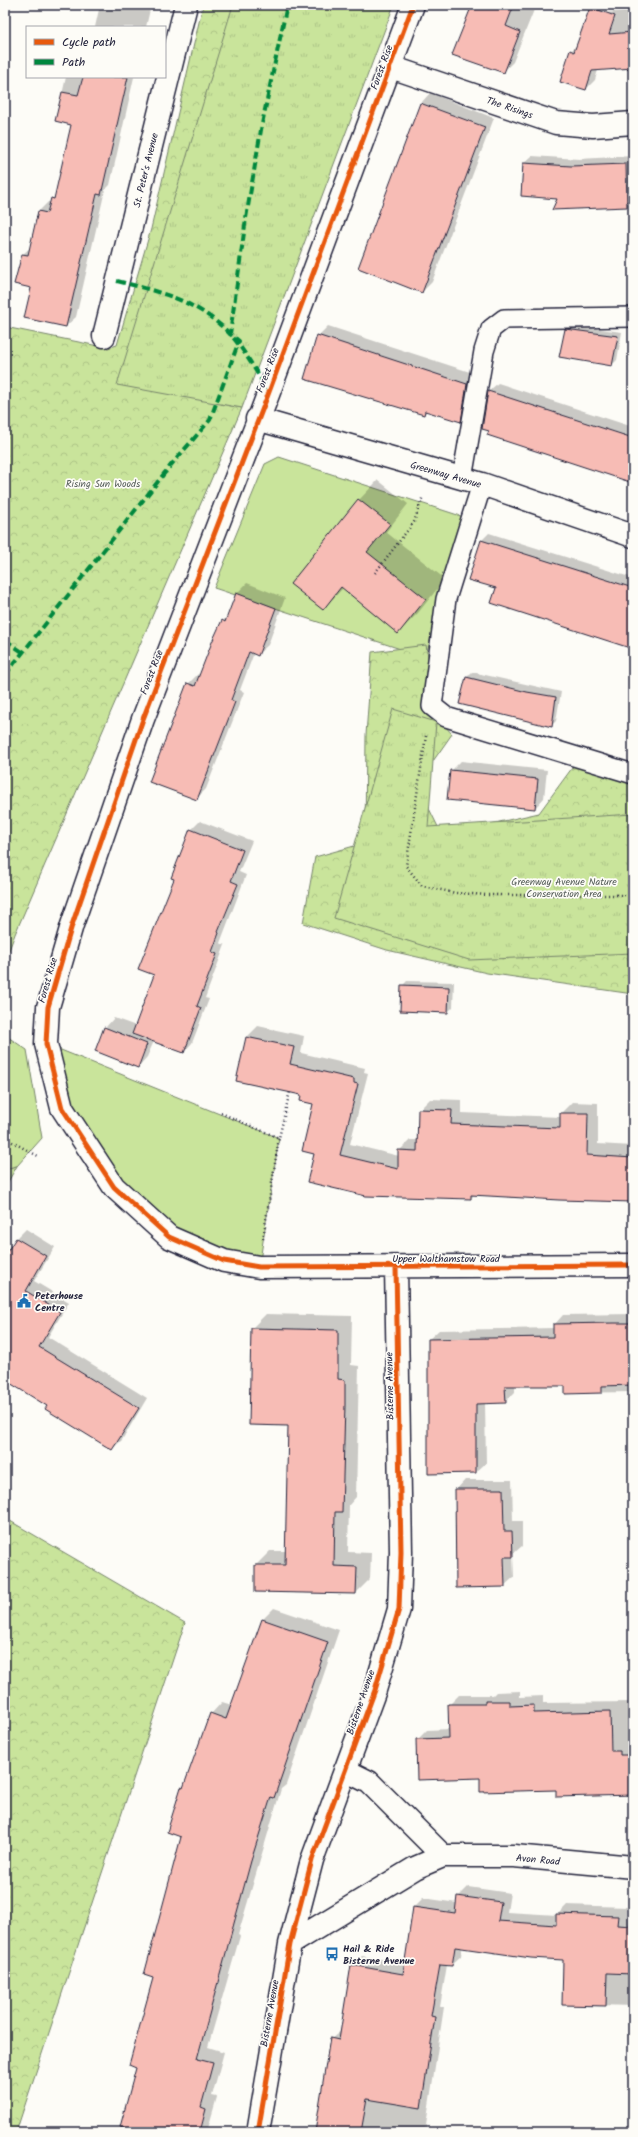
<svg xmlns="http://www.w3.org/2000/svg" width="638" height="2137" font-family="Kalam,sans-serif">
<defs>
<pattern id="forest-crowns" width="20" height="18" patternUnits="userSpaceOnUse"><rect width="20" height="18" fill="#c9e49b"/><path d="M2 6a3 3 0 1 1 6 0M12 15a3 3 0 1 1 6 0" fill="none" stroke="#acc386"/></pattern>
<pattern id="park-tufts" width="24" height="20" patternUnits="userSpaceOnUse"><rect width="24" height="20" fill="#c9e49b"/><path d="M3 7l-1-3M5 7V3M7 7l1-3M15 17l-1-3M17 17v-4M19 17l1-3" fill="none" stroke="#acc386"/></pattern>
</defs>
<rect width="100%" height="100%" fill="#fdfcf7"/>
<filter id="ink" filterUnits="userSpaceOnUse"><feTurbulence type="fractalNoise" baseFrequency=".025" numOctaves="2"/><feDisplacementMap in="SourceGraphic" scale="8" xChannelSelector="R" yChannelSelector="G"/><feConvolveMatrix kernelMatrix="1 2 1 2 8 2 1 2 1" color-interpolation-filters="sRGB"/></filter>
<g filter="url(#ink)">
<path fill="#c9e49b" stroke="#76836b" d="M279,457L470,519L425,657L214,588L265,464Z
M5,1035L27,1050L42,1138L17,1166L5,1169Z
M46,1044L279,1138L259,1267L169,1237L62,1108Z"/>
<path fill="url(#forest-crowns)" stroke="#76836b" d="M203,5H253L221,404L242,408L15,934L5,961V327L108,348L117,345L151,229Z
M426,645L432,678L430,709L452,734L417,784L442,835L539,813L575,764L633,768V994L487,973L387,950L303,923L315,857L365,843L366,735L372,652Z
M17,1166L5,1187V1169Z
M5,1518L185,1623L16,2132H5Z"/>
<path fill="url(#park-tufts)" stroke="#76836b" d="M233,5H394L242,408L117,385Z
M393,709L436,722L428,827L633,814V953L469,960L334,918Z"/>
<path fill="#0003" d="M100,5H151L146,27H95Z
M473,5H536L513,62L504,71Z
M633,10V67L598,70L595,80L586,89L571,51L578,44L595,14Z
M66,77H134L110,185L105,190L76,317L66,326L32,287L23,254L31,247L39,211L48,202H51L56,194L73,124L56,121Z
M430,93L494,118L432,282L422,292L359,268L421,103Z
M532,156L579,159L633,156V206L554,209L558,198L524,163Z
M570,325L622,332L617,360L612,365L560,356L565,330Z
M328,326L476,374L470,411L460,421L427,411L424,414L318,336Z
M498,383L633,427V482L483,428L489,391Z
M378,480L408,504L386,532L445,579L418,613L398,633L343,588L323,609L291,584L359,500Z
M489,533L633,578V647L497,588L482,540Z
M247,583L285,598L268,645L258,654L254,653L240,690L244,692L206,789L196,799L188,684L198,674L200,675L223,621L229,614L237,593Z
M472,672L561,692L556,721L551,726L460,703L467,677Z
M461,761L547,770L544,798L535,808L451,771Z
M200,821L252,841L239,872L246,875L220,943L225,945L205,998L209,999L192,1043L184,1052L154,1041L147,1057L138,1067L105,1028L114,1018L136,1026L156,974L175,879L191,830Z
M407,981L454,982L453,1007L448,1012L402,986Z
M258,1026L304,1036L301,1053L365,1068L364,1072L368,1073L350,1144L399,1156V1151L410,1140H418L419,1110L430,1099L462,1100V1113L561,1117V1113L572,1102L598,1103V1144L633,1146V1201L475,1194L471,1198L315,1153L314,1103L302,1094L238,1080L247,1037Z
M26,1229L55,1247L34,1281L69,1302L48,1337L147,1398L122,1440L112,1449L49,1406L5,1379V1257L17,1238Z
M266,1314L352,1316L351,1365L359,1366L356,1497L349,1505L348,1552L371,1553L370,1579L356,1593L256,1565L270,1551H286L289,1426L250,1424L252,1328Z
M633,1314V1392L566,1393V1385H515V1392L505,1402H485L486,1463L476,1472L429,1473V1339L439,1330L554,1328V1325L563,1315Z
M465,1480H512L513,1521H522V1546L513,1554L514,1577L504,1586L456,1490Z
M274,1608L339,1630L286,1785L281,1789L238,1935L240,1936L236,1950L208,2047L224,2052L212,2096L217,2097L207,2132H130L138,2067L183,1836L182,1788L186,1785L211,1714L222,1702L232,1705L263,1619Z
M520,1691V1697L543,1696V1703L633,1702V1794L557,1789L481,1777L417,1740L427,1730L450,1729L449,1705L459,1695H493L496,1692Z
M468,1887L510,1893L507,1912L557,1915L567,1905L627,1907V1916H633V2006L563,2004L564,1959L462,1947L461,1956L451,1965H447L440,2007H444L425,2132H315L331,2039L342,2030L352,1966L362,1956L406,1963L414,1907L423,1898L457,1903L458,1897Z"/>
<path fill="#f7bcb5" stroke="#22223b" d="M472,5H514L506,26L520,32L504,73L452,55Z
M590,7L615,16L609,34L633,32V68L592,71L586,90L560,82L570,50L574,52Z
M83,77H128L101,195L97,194L66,327L24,318L31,288L14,284L22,254L28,255L38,211L47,213L51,198L54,199L71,125L55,121L62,92L78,95Z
M420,103L485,127L422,293L358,268Z
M523,163L571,166L626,164L627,207L552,210L557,199L521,196Z
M565,329L618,336L612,366L559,357Z
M317,335L467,384L461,422L425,411L424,415L304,379Z
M488,391L633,438V483L487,435L489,431L482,429Z
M358,499L390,524L367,552L426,599L398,634L341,587L323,610L290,584Z
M481,540L633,588V649L491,603L496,588L468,580Z
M236,593L276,608L258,656L249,652L231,700L235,702L197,800L149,782L187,683L195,686L212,642L222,620L225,622Z
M466,677L527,692L556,697L552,727L459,704Z
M450,770L538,779L535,809L447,800Z
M190,829L243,850L231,881L238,884L218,932L219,933L212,952L217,954L197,1006L201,1008L184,1053L132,1034L154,975L138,969L174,879L171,878Z
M401,985L449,987L448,1013L400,1011Z
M104,1027L147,1044L138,1068L95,1051Z
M246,1037L294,1047L290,1064L354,1079V1083L358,1084L340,1155L398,1169V1150L417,1151L418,1109L452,1110L451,1124L560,1128V1113H588L587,1155L633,1158V1202L559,1200L471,1195V1199L366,1196L307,1182L314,1154L302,1151L313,1104L300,1101L301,1095L236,1081Z
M16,1238L46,1256L26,1291L60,1312L39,1347L139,1408L112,1450L45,1409L47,1406L5,1380V1255Z
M613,1323H633V1385L602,1386V1393L565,1394V1386H505L506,1403L476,1404V1473L428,1474V1339L553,1337V1324Z
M251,1328L338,1330V1379L345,1380V1405L342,1512H335L334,1566L357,1567L356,1594L255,1592V1565H285L288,1426L249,1425Z
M455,1489H503L504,1531H512L513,1557H504L505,1587L456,1588Z
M262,1619L328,1642L274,1798L271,1797L251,1861L197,2059L213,2063L201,2107L206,2109L200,2132H138L120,2127L136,2068L129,2065L153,1978L144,1975L181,1837L167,1832L181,1787L183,1788L210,1713L226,1719Z
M485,1701H510V1706L534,1705V1713L610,1711L611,1751H620V1755H633V1795L556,1797V1790L480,1792V1778L417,1780L416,1739L449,1738L448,1704H485Z
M457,1896L501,1902L498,1921L556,1925V1914L618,1916L617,1925L633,1926V1974L607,1973L606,2006L562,2005L563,1960L531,1958L455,1947L452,1966L440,1965L431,2016L435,2017L421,2108L367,2099L361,2132H315L330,2038L339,2040L351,1965L403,1974L413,1907L455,1913Z"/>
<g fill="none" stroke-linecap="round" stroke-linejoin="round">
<g stroke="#22223b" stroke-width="22">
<path id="lane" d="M462,479L484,351L491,329L504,319L633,317
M482,484L446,599L432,706L446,717L633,774"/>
</g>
<g stroke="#22223b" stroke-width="25">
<path id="street" d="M413,5L269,392L143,719L72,925L48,1007L46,1044L62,1108L114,1187L169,1237L224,1261L259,1267L633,1265
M391,67L556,123L593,126L633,123
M104,336L186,5
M257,419L482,484L633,536
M345,1770L369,1782L443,1856
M290,1944L415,1868L443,1856H514L633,1867
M258,2132L290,1944L312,1860L375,1690L399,1609L401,1552L396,1267"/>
</g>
<path stroke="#22223b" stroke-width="2.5" stroke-dasharray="1 3" stroke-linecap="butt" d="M375,573L414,522L423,496
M426,736L406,866L422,886L456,893L487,895H633
M221,1113L279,1138
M5,1138L38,1156
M263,1239L279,1138L290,1091"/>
<use href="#lane" stroke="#fdfcf7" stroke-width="19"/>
<use href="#street" stroke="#fdfcf7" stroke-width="22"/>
<path stroke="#00873e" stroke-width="4" stroke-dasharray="8 4" stroke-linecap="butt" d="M117,281C160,292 196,300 229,333C242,346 258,375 269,392
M5,640L24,653
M5,675L171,465L210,420L239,341L230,334L246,218L262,124L287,5"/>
<g stroke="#fdfcf7" stroke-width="8">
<path id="cycleway" d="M413,5L269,392L143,719L72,925L48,1007L46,1044L62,1108L114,1187L169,1237L224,1261L259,1267L633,1265
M258,2132L290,1944L312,1860L375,1690L399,1609L401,1552L396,1267"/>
</g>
<use href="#cycleway" stroke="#e8590c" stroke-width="5"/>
</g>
</g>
<defs>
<g id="civic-bare" transform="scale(1.08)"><path d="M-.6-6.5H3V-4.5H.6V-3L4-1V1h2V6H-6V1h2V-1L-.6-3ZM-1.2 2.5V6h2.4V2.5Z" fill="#1f6fb2" stroke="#fdfcf7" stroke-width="2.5" paint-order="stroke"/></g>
<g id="bus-bare" transform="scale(1.08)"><path d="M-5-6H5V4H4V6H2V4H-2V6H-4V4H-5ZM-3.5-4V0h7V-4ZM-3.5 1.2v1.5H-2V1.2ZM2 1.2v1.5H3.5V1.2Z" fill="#1f6fb2" stroke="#fdfcf7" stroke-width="2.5" paint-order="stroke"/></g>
</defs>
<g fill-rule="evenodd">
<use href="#civic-bare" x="24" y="1301"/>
<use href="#bus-bare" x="332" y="1954"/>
</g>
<g text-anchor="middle" stroke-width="3.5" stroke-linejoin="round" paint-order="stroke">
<g font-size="10" fill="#22223b" stroke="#fdfcf7">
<text transform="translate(381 67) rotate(-70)" y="4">Forest Rise</text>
<text transform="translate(510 107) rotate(19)" y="4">The Risings</text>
<text transform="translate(145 170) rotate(-76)" y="4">St. Peter's Avenue</text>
<text transform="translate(267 370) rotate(-69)" y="4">Forest Rise</text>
<text transform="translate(446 474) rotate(16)" y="4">Greenway Avenue</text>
<text transform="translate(151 672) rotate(-69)" y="4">Forest Rise</text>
<text transform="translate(47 980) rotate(-74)" y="4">Forest Rise</text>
<text x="446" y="1262">Upper Walthamstow Road</text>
<text transform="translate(389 1386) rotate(-91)" y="4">Bisterne Avenue</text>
<text transform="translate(360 1702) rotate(-71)" y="4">Bisterne Avenue</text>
<text transform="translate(538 1859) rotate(5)" y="4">Avon Road</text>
<text transform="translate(269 2013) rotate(-80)" y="4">Bisterne Avenue</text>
</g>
<g font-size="10" fill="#545c58" stroke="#fdfcf7">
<text x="103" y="487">Rising Sun Woods</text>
<text x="564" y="885">Greenway Avenue Nature<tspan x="564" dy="12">Conservation Area</tspan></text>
</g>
<g font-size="10" font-weight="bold" fill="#22223b" stroke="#fdfcf7" text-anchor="start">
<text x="35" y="1299">Peterhouse<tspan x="35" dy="12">Centre</tspan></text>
<text x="343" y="1952">Hail &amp; Ride<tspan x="343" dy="12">Bisterne Avenue</tspan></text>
</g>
</g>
<rect width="638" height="2137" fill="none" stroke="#fdfcf7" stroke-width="20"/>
<rect x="10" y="10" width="618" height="2117" fill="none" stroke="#22223b" stroke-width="1.5" filter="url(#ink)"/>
<rect x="26" y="26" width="140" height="52" fill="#fdfcf7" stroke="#a5a5ac"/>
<rect x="34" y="39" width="20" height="6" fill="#e8590c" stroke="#a5a5ac"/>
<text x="62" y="46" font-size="12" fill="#22223b">Cycle path</text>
<rect x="34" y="59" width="20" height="6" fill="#00873e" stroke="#a5a5ac"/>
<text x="62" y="66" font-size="12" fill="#22223b">Path</text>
</svg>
